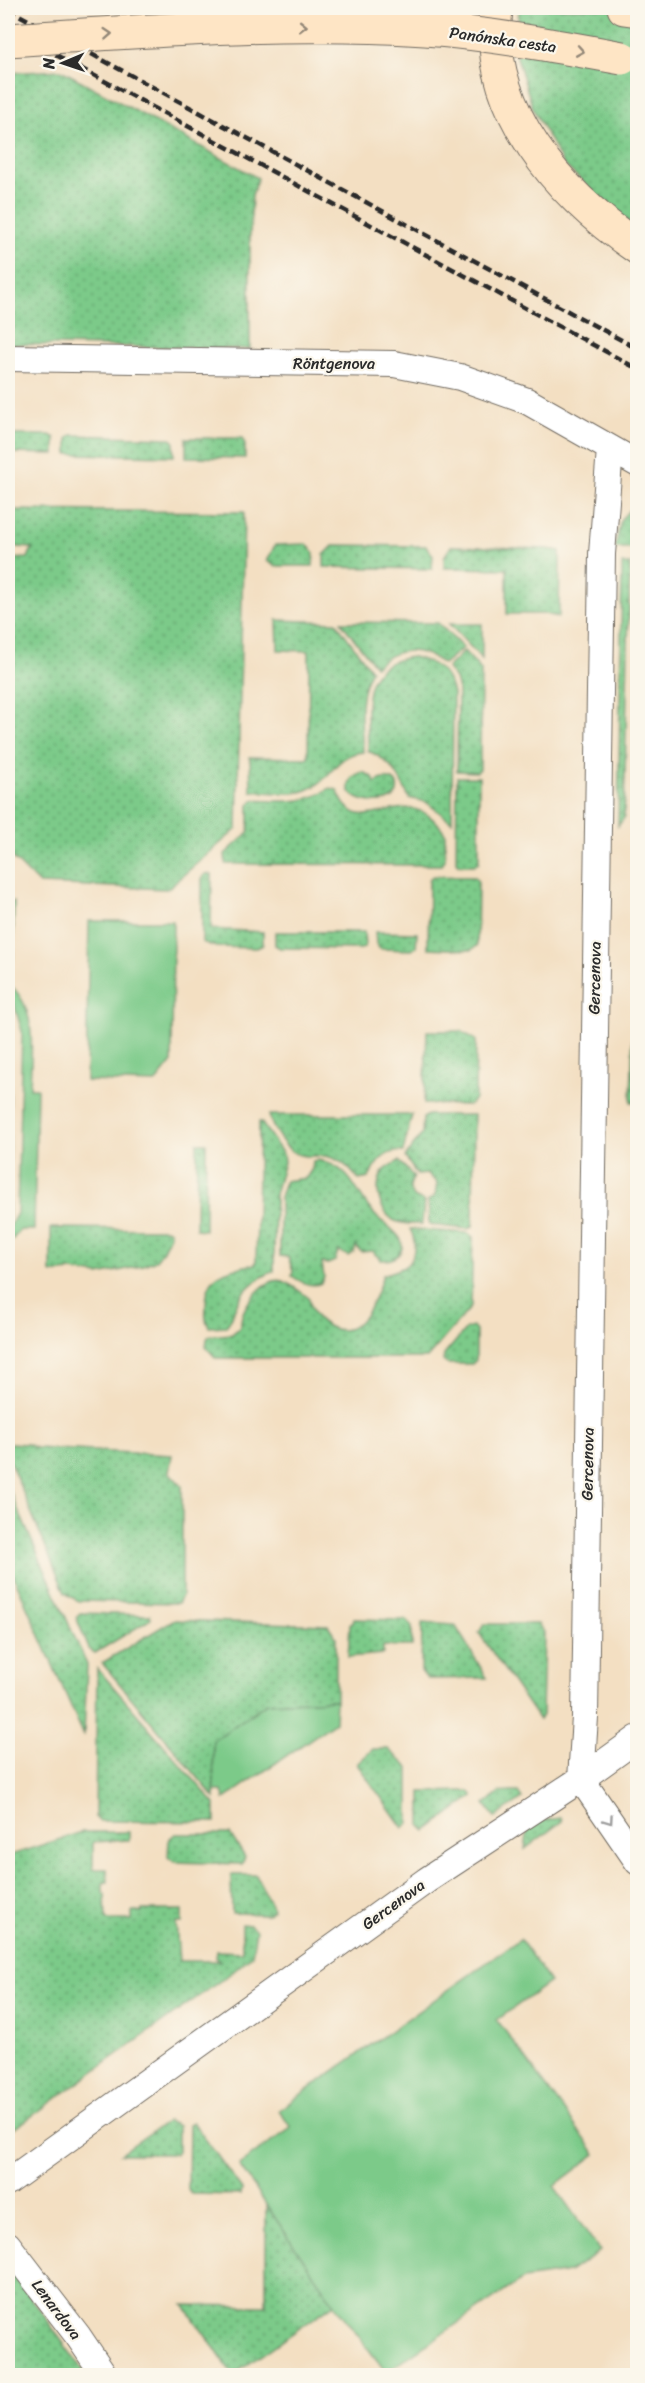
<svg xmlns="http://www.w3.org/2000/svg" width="645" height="2383" font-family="Sriracha,sans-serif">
<defs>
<pattern id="grass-dots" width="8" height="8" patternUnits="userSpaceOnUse" patternTransform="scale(1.5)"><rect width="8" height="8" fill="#7cca89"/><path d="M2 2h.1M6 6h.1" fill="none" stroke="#66a470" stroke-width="1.8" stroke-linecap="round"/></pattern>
</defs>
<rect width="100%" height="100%" fill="#fbf7ec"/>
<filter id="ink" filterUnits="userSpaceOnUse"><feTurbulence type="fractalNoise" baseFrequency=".0167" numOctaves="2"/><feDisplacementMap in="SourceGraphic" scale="12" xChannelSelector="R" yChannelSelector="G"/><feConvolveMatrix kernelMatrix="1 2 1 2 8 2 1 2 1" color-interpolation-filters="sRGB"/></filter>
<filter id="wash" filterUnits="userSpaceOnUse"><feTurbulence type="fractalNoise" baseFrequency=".008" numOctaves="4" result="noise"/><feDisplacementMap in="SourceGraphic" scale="24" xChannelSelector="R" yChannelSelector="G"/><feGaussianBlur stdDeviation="1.35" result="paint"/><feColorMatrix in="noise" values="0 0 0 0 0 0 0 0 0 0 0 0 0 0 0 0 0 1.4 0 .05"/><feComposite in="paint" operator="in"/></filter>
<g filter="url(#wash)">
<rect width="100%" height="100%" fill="#f3dfc2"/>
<path fill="url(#grass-dots)" stroke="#547a5a" stroke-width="1.5" d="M519,8H637V230L563,164L533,109L516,54Z
M61,70L258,178L252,195L250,236V349L8,344V73Z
M8,435H50L55,438V454L8,453Z
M72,435L170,438L174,441V456L68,454V438Z
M186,438H242L245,444V458L186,457Z
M637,502V548H615L621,519Z
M8,510L244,512L237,829L167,889L39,884L8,853V559L28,558L32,548L8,546Z
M307,544L314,553L313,566H275L267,561L275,545Z
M334,545L426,546L433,555L432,569L324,567V555Z
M451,546L547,549L560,551L559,617L545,614H507V569L444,568V557Z
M622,564H630L624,818L618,826Z
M277,620L336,622L371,670C356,697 362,722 363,752C334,754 332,781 307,790C290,796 269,792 251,791L250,757L308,758L309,651L278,650Z
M341,622L438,623L463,648L443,664C418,646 398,647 375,666Z
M449,624H482V659Z
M464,651L481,670L480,769L477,772L457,771L458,690L455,679L447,668Z
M413,657C435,662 447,671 453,693L452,822L426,802L409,798C399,776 391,760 368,751C368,708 356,662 413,657Z
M363,772L373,777L375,783C384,776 400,777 397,792C393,809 345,804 349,784C351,776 357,774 363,772Z
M457,777H479V863L474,865H459L456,861Z
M330,788L337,790C340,796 342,802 346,806C372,835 408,779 445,833V860L441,865L226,864L225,854L249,832V805L253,800C281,801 306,805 330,788Z
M205,874H212L211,929L263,932V945L257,948L216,947L202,942V878Z
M433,876L475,877L478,882L477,946L471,950L428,948L429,879Z
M275,932H364L365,947L361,949L280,948L275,945Z
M375,932L417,933L416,947L412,950L380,949L376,944Z
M633,1026H637V1102H631Z
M427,1031H461L476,1040L475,1099L469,1105L424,1104Z
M269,1115H412L403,1152C385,1149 375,1164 369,1178L359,1180C351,1170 342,1160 329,1157C320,1154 309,1158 300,1155C287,1153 271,1127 269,1115Z
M428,1115H474L473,1226L468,1229L429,1225L428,1201L435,1196L437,1183L428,1174L417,1175L405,1157L422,1134L423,1118Z
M259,1122H261L283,1154L284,1162L275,1194L274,1271C256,1279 242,1289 235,1308C232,1315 232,1320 226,1326L209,1327C204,1320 206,1312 206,1304C207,1270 228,1270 256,1264Z
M197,1143H206L205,1230L196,1229Z
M318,1160C355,1168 354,1194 376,1216C385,1226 413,1239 398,1255C394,1260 388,1260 381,1260L372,1251L361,1252L356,1246L354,1252L348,1256L338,1251L335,1261L328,1264L322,1263L324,1277L321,1283C311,1288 300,1282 292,1276L293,1271L288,1257L280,1256V1197L285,1181L306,1178L312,1169L313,1161Z
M399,1161L414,1177C406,1189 410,1198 424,1201L422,1224C413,1224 402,1225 393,1220C379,1210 373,1187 383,1172C386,1168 394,1164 399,1161Z
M51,1228L166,1229L170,1231V1235L162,1252L156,1260L141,1266L99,1275L71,1271L51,1273Z
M410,1229L468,1233L473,1237L471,1307L427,1358H216L206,1347L207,1339L209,1336L232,1334L240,1327C241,1323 241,1317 243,1313C248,1299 269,1274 285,1282C294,1286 302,1293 309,1298C311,1310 315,1319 326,1325C359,1345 375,1300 383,1275C389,1272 396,1271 402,1268C416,1261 417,1242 410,1229Z
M473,1327L476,1331V1360L472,1364H447L443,1361L444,1355L466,1329Z
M9,1443L27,1444L36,1448L172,1455L169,1472L182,1486V1596L178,1603L78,1601L65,1593L8,1457Z
M8,1487L87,1665L84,1736L14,1577L10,1578L8,1573Z
M80,1613L150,1615L151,1619L95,1653L89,1649L76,1617Z
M354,1619L406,1620L412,1626V1646H383V1654L348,1657L350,1625Z
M173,1620L328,1625L336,1637V1700L267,1703L213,1741L215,1798L102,1663Z
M422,1623L455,1625L487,1678L427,1679L421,1671Z
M484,1624H538L544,1632L542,1715L539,1720L479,1633Z
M97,1668L215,1804V1822L99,1821L95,1817Z
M373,1749H388L409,1768V1823L403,1828L357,1764Z
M469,1791L473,1796L426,1831L421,1826V1792Z
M500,1792H518L522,1798L495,1818L485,1804Z
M561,1818L562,1821L525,1849L528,1828L545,1820Z
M82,1832H129V1840L93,1842V1869H107L108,1882L103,1883V1893L105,1894L106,1920H132V1912H142V1910H182V1923H176L179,1961H220L216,1958L217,1951L242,1952V1924L250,1925L256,1930L252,1955L234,1971L8,2133V1856Z
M175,1834H230L245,1857L242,1864L174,1862L168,1857L169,1839Z
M231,1875H256L273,1909L268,1914L232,1913Z
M167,2121L178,2126V2151L175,2154H120Z
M193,2122L242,2190L241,2195L192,2194L188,2190L189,2124Z
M266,2204L334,2304L233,2375L184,2305L266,2306Z
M8,2265L86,2375H8Z"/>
<path fill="#7cca89" stroke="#547a5a" stroke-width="1.5" d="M8,902H14L13,960H8Z
M89,921H173L172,1062L155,1083L86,1081Z
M8,983C39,1008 31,1053 30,1088H37L34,1230H20L8,1245V1230L17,1213L22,1031L14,1004L8,997Z
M8,1003H10L9,1218H8Z
M336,1700L335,1722L224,1799L222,1791H214L213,1741L267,1703Z
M520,1939L550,1982L497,2020L596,2154L554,2186L600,2251L569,2272L523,2279L386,2372L334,2304L239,2165L291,2128L279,2110Z"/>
</g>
<g filter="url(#ink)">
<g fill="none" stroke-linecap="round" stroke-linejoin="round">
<g stroke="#716a60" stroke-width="28">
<path id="street" d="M8,358L394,364L460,377L527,401L638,464
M638,1738L581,1779L638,1862
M8,2182L427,1880L581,1779L585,1717L602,554L610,449
M8,2245L78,2336L105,2376"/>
</g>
<g stroke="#716a60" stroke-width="35">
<path id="secondary" d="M496,8C485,110 559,194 638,248
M624,8L638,10"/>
</g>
<use href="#street" stroke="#fff" stroke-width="26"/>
<use href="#secondary" stroke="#fee5c5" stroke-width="33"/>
<path stroke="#2b2b2b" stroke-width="4.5" stroke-dasharray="9 4.5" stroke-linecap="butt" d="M205,8L225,21
M8,9L638,349
M8,29L638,369"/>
<g stroke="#716a60" stroke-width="35" stroke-linecap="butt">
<path id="secondary-bridge" d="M8,40C147,31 285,20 425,29C491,34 557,46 622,58"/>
</g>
<use href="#secondary-bridge" stroke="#fee5c5" stroke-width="33"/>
</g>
<defs><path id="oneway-chevron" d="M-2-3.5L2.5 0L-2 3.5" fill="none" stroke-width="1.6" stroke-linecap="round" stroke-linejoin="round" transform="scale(1.5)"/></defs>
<g stroke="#948878">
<use href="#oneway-chevron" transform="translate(303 26) rotate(1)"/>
<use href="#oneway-chevron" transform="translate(108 34) rotate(-4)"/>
<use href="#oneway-chevron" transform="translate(580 51) rotate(10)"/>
</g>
<use stroke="#a0a0a0" href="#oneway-chevron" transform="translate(609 1820) rotate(55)"/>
</g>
<g text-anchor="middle" stroke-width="4.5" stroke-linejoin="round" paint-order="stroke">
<g font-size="16" fill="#2b2b2b" stroke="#fbf7ec">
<text transform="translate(503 39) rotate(8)" y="6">Panónska cesta</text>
<text x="334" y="369">Röntgenova</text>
<text transform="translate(594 978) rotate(-89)" y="6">Gercenova</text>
<text transform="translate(587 1464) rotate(-89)" y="6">Gercenova</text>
<text transform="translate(393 1904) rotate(-36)" y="6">Gercenova</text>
<text transform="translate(57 2309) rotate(53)" y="6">Lenardova</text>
</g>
</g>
<rect width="645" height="2383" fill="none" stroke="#fbf7ec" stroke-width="30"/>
<g transform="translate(63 63) rotate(268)" stroke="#fbf7ec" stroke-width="4.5" paint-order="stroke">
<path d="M0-4.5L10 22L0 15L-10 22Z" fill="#2b2b2b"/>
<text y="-9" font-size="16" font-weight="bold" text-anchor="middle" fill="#2b2b2b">N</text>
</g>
</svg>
